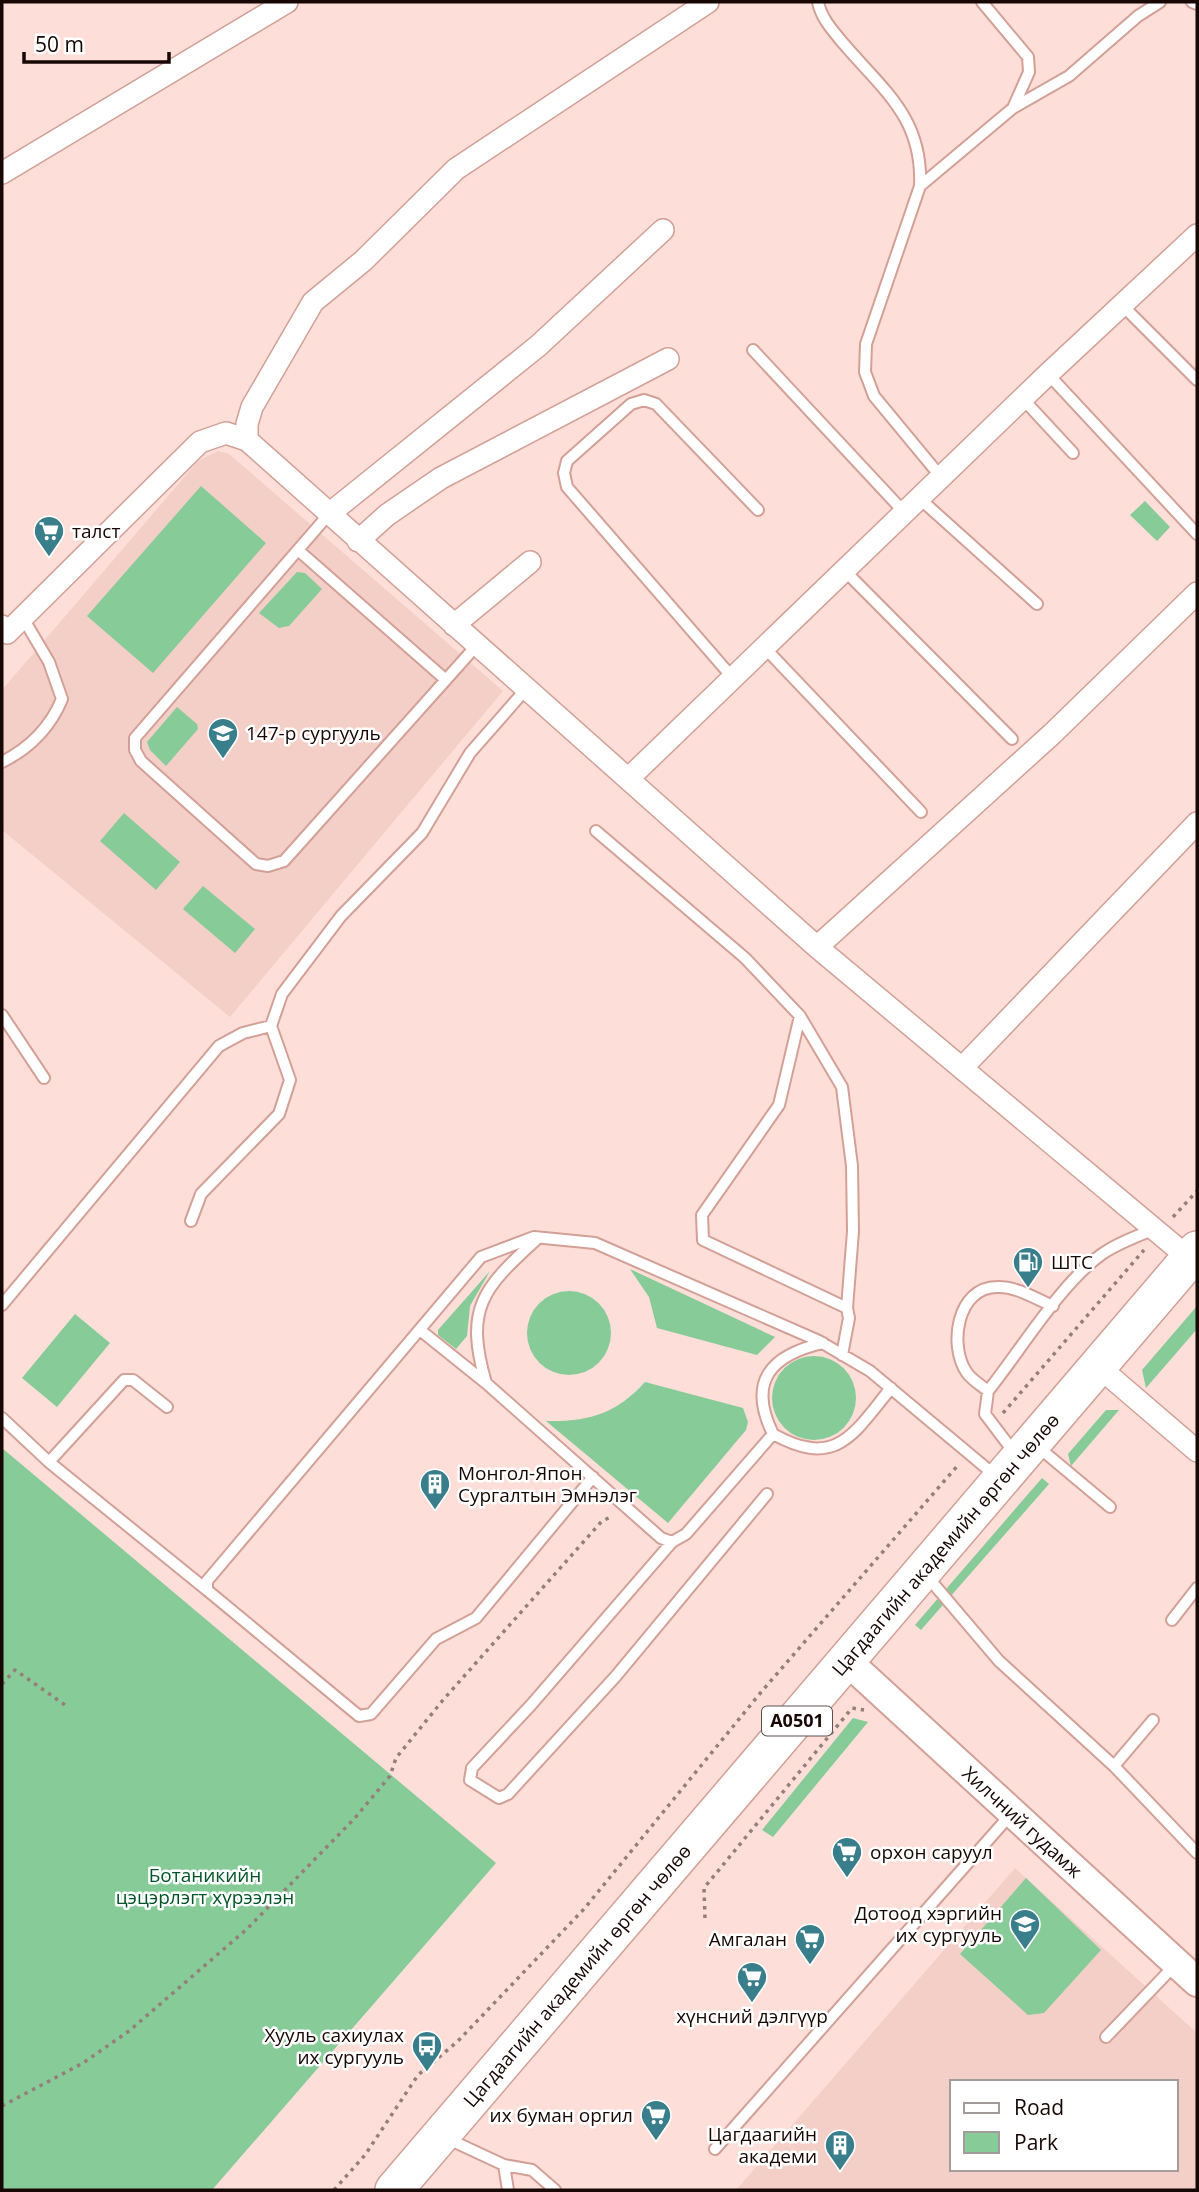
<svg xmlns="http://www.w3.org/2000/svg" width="1199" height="2192" font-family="'Open Sans',sans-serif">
<rect width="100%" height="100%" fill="#feded8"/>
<path fill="#f3cfc7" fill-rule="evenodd" d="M218,451L229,454L503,691L230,1017L2,830V690L198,461Z
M1015,1868L1197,2033V2190H736ZM952,2082H1176V2169H952Z"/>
<path fill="#87cb98" d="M201,486L266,543L153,673L87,616Z
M1145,501L1170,527L1157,541L1130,515Z
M297,572L305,573L322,589L289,626L279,628L259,613Z
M177,707L197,724L198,729L166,766L150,750L147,742Z
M124,813L180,862L156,890L100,841Z
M203,886L255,929L235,953L183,909Z
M630,1269L775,1337L757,1355L657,1328L649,1297Z
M490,1271L470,1306L467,1336L456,1349L438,1335V1330Z
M527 1333a42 42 0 1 1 84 0a42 42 0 1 1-84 0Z
M1197,1306V1329L1146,1388L1142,1370Z
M75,1314L110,1343L57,1407L22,1378Z
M772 1398a42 42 0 1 1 84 0a42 42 0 1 1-84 0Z
M645,1382L743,1408L748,1422L746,1430L668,1523L546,1421C588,1422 616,1414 645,1382Z
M1106,1410H1119L1071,1466L1068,1454Z
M2,1448L496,1863L212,2190H2Z
M1042,1478L1049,1484L921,1630L915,1625Z
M853,1718L868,1722L773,1837L762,1830Z
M1026,1878L1101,1950L1044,2013L1028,2015L960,1954Z"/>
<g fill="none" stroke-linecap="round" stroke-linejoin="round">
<g stroke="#d2a097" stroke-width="14">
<path id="lane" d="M818,2C821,18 833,31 843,43C884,91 923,118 920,186
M1192,2L1197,4
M1013,108L1069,76L1138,16L1160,2
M1122,305L1197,380
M753,350L904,512
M1048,374L1197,534
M1023,399L1073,453
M941,477L874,396L865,372L866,344L920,186L1013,108L1029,72L1028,57L982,2
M919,498L1037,604
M329,514L135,738V750L141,761L256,864L268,866L284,861L477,645
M298,550L446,680
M844,570L1012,739
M764,647L921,812
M732,677L567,487L564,473L567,461L631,404L644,400L656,404L758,510
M2,762C30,748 50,728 62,699L49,662L23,618
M596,831L745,958L800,1016L779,1105L702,1215L703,1240L847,1308L849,1318L842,1355
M2,1015L44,1078
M800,1016L842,1087L852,1166L853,1231L847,1308
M191,1221L201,1194L279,1114L290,1080L271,1026L282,994L341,916L422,833L470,753L526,689
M537,1239C483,1288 464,1308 486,1383L661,1538L672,1542L686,1534L773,1434C836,1469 853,1435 891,1388
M2,1305L219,1046L243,1033L271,1026
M420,1330L486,1383
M988,1391C982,1386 972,1380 967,1373C948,1346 957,1287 997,1287C1016,1286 1036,1299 1053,1306
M167,1407L133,1380H124L49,1462L207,1590
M2,1418L49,1462
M773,1434C747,1381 771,1355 823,1343
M1037,1446L1110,1507
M1016,1455L985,1414L988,1391C1021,1350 1060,1284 1102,1254C1118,1243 1137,1236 1155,1229
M593,1477L476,1618L436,1639L371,1714L359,1716L207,1590V1581L481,1257L534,1237L595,1243L819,1341L870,1371L997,1477
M672,1542L531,1705L472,1768L470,1780L499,1798L508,1794L616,1676L767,1494
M926,1575L999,1661L1114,1766L1197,1853
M1172,1620L1197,1588
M1114,1766L1153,1720
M1106,2037L1175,1965
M446,2138L504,2165L532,2170L555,2190
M715,2149L1012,1813
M504,2165L508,2190"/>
</g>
<g stroke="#d2a097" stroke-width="24">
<path id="street" d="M2,173L287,2
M247,440V424L252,407L313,302L363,261L456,169L708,2
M329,514L538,346L663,230
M358,541L387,515L441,478L668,359
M454,625L530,562
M2,626L7,633L200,442L226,433L247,440L817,947L1190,1259
M628,779L1048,374L1197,235
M817,947L1052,734L1197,593
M962,1068L1197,823
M1099,1367L1197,1451"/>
</g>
<g stroke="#d2a097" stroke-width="32">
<g id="secondary">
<path id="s1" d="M847,1661L1197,1982"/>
</g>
</g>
<g stroke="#d2a097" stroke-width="40">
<g id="highway">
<path id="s2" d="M394,2190L1197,1250"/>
</g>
</g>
<path stroke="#967e79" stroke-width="3.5" stroke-dasharray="3.5 5" stroke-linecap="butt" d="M1173,1217L1197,1191
M1003,1413L1144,1250
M2,1684L15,1670L65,1705
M705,1918L704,1888L852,1708L864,1710
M2,2106L83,2063L129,2031L247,1929L354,1819L390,1776L396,1758L443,1700L602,1521L613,1516
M334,2190L365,2155L418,2075L458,2041L584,1909L762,1691L959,1464"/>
<use href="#lane" stroke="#fff" stroke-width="10"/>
<use href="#street" stroke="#fff" stroke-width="21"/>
<use href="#secondary" stroke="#fff" stroke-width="28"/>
<use href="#highway" stroke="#fff" stroke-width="37"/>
</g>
<defs>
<g id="supermarket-pin" transform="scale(1.575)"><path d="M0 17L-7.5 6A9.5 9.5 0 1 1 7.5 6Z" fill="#397e8b" stroke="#fff"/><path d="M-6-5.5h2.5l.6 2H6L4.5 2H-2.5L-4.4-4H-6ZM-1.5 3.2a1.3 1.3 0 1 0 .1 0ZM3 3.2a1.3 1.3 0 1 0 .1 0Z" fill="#fff"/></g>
<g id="school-pin" transform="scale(1.575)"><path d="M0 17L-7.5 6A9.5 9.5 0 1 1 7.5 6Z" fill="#397e8b" stroke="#fff"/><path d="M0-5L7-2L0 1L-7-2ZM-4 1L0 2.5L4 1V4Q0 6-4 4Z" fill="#fff"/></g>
<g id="fuel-pin" transform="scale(1.575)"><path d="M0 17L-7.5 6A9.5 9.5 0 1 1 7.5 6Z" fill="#397e8b" stroke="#fff"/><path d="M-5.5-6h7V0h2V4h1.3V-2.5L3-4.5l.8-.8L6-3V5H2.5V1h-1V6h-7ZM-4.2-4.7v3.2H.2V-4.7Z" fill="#fff"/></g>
<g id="building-pin" transform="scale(1.575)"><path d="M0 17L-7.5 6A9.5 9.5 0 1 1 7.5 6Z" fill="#397e8b" stroke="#fff"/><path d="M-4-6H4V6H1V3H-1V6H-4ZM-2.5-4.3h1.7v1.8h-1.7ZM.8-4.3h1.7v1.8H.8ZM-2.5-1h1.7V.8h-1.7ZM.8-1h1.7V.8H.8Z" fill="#fff"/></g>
<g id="university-pin" transform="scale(1.575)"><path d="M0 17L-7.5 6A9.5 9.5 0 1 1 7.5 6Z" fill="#397e8b" stroke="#fff"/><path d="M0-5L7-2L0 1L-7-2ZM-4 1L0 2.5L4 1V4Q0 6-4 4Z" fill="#fff"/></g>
<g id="bus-pin" transform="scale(1.575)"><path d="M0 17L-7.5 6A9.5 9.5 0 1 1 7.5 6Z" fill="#397e8b" stroke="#fff"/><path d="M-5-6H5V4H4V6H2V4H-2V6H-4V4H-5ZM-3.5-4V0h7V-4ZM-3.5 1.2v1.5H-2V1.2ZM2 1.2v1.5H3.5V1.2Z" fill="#fff"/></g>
</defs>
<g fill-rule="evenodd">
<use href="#supermarket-pin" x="49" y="531"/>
<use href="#school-pin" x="223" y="733"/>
<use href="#fuel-pin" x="1028" y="1262"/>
<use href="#building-pin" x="435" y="1484"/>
<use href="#supermarket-pin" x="847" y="1852"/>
<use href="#university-pin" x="1025" y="1924"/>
<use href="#supermarket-pin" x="810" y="1939"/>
<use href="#supermarket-pin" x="752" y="1977"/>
<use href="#bus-pin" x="427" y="2046"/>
<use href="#supermarket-pin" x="656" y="2115"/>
<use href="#building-pin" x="840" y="2145"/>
</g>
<g text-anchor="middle" stroke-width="5" stroke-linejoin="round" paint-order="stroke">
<rect fill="#fff" stroke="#5d5150" stroke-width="2" x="762" y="1706.5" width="70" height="29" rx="5"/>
<g font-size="18" font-weight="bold" fill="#170705">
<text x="797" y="1727">A0501</text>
</g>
<g font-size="19" fill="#170705" stroke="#fff" text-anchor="start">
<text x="72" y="538">талст</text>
<text x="246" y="740">147-р сургууль</text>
<text x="1051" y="1269">ШТС</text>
<text x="458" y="1480">Монгол-Япон<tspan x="458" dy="22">Сургалтын Эмнэлэг</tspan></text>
<text x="870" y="1859">орхон саруул</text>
<text x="1002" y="1920" text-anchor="end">Дотоод хэргийн<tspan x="1002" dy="22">их сургууль</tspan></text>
<text x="787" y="1946" text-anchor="end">Амгалан</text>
<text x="752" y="2023" text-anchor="middle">хүнсний дэлгүүр</text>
<text x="404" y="2042" text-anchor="end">Хууль сахиулах<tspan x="404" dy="22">их сургууль</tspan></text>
<text x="633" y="2122" text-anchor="end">их буман оргил</text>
<text x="817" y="2141" text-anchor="end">Цагдаагийн<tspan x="817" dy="22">академи</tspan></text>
</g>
<g font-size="19" fill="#170705" stroke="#fff">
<text dy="7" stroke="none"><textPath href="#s2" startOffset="849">Цагдаагийн академийн өргөн чөлөө</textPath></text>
<text dy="7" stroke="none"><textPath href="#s1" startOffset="238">Хилчний гудамж</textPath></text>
<text dy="7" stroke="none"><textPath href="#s2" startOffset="282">Цагдаагийн академийн өргөн чөлөө</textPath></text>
</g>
<g font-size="19" fill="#005526" stroke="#fff">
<text x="205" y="1882">Ботаникийн<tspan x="205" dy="22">цэцэрлэгт хүрээлэн</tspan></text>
</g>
</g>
<rect width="1199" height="2192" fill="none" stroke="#170705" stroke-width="7"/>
<rect x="950" y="2080" width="228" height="91" fill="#ffffff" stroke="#a29c9b" stroke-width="2"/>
<rect x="964" y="2103" width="35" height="10" fill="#ffffff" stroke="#a29c9b" stroke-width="2"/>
<text x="1014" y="2115" font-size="21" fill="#170705">Road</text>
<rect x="964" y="2132" width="35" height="21" fill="#87cb98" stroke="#a29c9b" stroke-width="2"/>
<text x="1014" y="2150" font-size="21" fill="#170705">Park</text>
<path d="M24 52v10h145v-10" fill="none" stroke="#170705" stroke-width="3.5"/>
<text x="35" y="52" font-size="21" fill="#170705" stroke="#ffffff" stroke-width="5" paint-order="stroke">50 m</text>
</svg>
